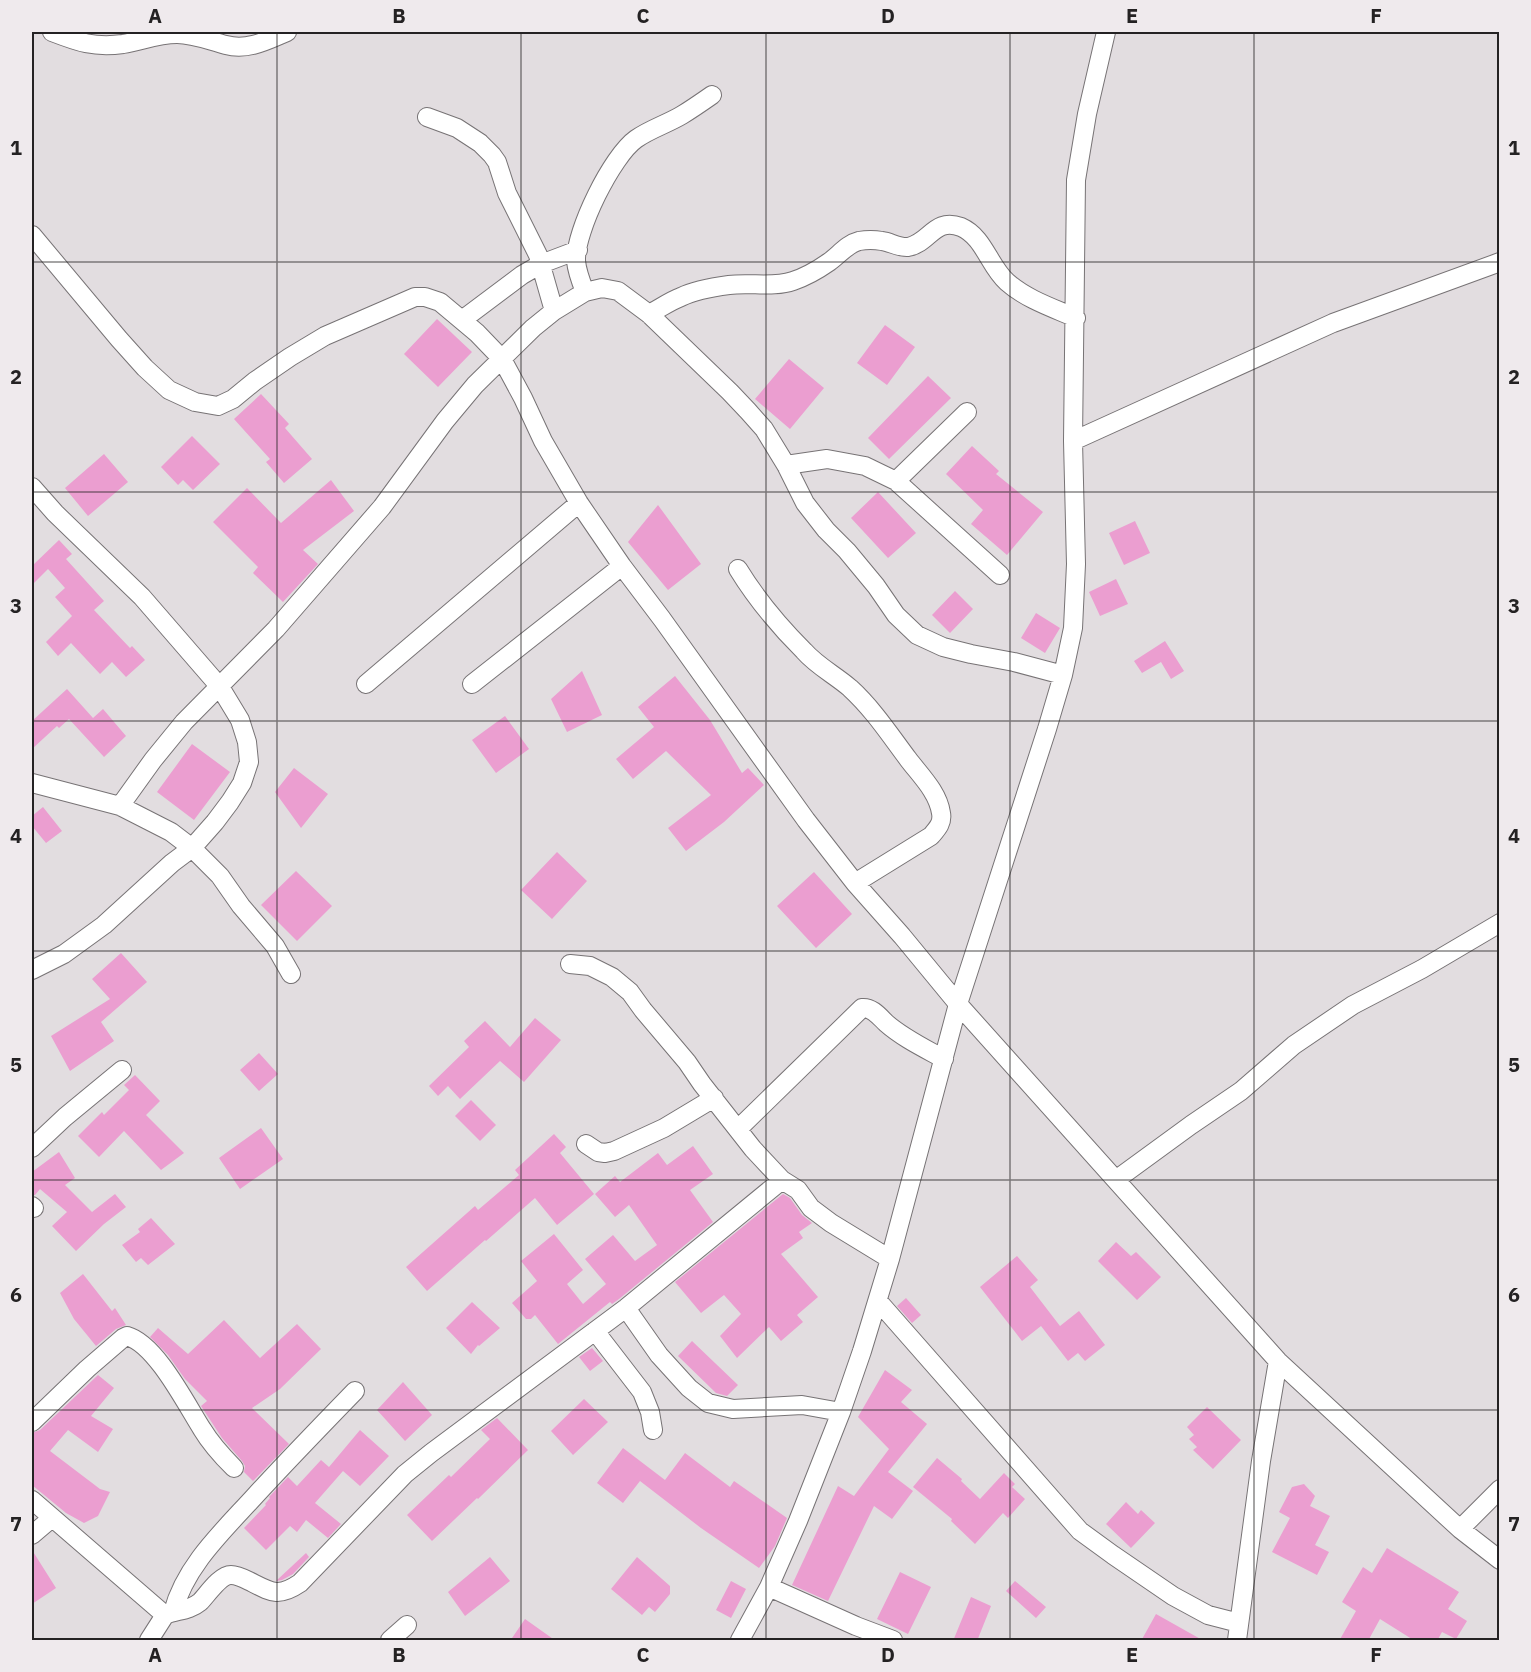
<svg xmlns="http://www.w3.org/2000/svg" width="1531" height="1672" font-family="'IBM Plex Sans',sans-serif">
<rect width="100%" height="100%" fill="#e2dde0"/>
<path fill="#eb9ed0" d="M437,319L472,352L438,387L404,354Z
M885,325L915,347L887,385L857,363Z
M789,359L824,388L790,429L755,399Z
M928,376L951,398L889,459L868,438Z
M261,394L289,424L285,428L312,459L284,483L266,462L270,459L234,419Z
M192,436L220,464L193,490L183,480L178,485L161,467Z
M972,446L999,471L996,474L1043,512L1007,555L971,524L983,510L946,474Z
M104,454L128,482L88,516L65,488Z
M331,480L354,511L303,550L318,564L283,602L253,573L258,567L213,522L247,488L281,523Z
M878,492L916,533L888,558L851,518Z
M658,505L701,564L668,590L628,542Z
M1135,521L1150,553L1124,565L1109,533Z
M59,540L72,554L66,559L104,601L94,610L130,648L132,646L145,660L126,677L112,662L100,674L71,643L58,656L46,642L72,616L55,597L65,588L48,569L32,585V566Z
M1116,579L1128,604L1100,616L1089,592Z
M955,591L973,609L950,633L932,615Z
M1036,613L1060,628L1045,653L1021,638Z
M1165,641L1184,671L1171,679L1161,662L1142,673L1134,661Z
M582,671L602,715L567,732L551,699Z
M675,676L710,720L742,773L748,768L764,785L724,822L686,851L668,828L711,795L666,751L633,779L616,759L654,727L638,707Z
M67,689L93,718L103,709L126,736L104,757L69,719L59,728L57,726L32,749V721Z
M505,716L529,749L496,773L472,740Z
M192,744L230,772L194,820L157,792Z
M294,768L328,794L301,828L275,792Z
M43,807L62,831L46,843L32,826V816Z
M557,852L587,881L552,919L521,890Z
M296,871L332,906L297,941L261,905Z
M814,872L852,914L816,948L777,906Z
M121,953L147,982L101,1022L114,1041L70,1071L51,1036L110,999L92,979Z
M535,1018L561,1040L524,1082L500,1061L460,1099L448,1086L438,1096L429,1086L469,1047L464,1041L485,1021L510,1047Z
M259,1053L278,1074L259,1091L240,1070Z
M135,1075L160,1101L146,1115L184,1153L161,1170L124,1131L99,1157L78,1136L102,1112L104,1115L129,1090L124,1085Z
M471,1100L496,1125L480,1141L455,1116Z
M261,1128L283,1159L240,1189L219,1158Z
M554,1134L566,1147L560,1153L594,1194L557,1225L535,1198L486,1241L485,1240L427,1291L406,1267L475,1206L478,1210L519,1175L515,1170Z
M693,1146L713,1174L690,1190L713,1222L619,1299L612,1304L610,1302L558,1344L535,1315L531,1319H526L512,1303L537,1281L521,1261L554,1234L583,1270L567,1284L583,1304L606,1284L585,1259L613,1235L635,1261L657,1245L629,1205L615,1217L595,1194L615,1176L620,1182L658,1153L667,1165Z
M59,1152L75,1178L65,1185L92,1212L115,1194L126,1207L104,1224L76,1251L52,1226L67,1212L40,1189L35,1195H32V1172Z
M783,1194L790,1198L802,1215L812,1223L799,1232L803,1238L781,1254L818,1297L797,1315L803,1322L781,1341L769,1327L737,1358L720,1336L741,1314L724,1295L701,1313L675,1282Z
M151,1218L175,1244L148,1265L141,1258L136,1262L122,1245L140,1232L138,1229Z
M1116,1242L1131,1256L1136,1252L1161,1277L1137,1300L1098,1261Z
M1017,1256L1038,1280L1030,1287L1060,1326L1079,1311L1105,1345L1085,1361L1078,1353L1068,1361L1041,1326L1022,1341L980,1287Z
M83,1274L112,1311L115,1308L126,1325L116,1329L96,1346L74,1319L60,1293Z
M906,1298L921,1315L912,1323L897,1306Z
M472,1302L500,1328L479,1346L478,1345L471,1354L446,1328Z
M224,1320L260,1358L297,1324L321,1349L280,1389L252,1408L289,1444L253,1481L244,1472L245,1466L242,1461L222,1438L201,1406L207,1401L185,1379L168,1355L150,1337L158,1328L188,1354Z
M692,1341L738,1385L727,1396L716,1393L678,1356Z
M592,1348L603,1361L590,1371L579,1357Z
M885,1370L912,1390L901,1402L927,1424L888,1472L913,1491L892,1519L874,1506L828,1601L792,1585L838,1486L854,1496L889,1449L858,1417Z
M98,1375L114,1388L91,1416L113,1429L98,1452L68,1430L50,1451L100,1489L110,1492L98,1516L84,1523L66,1513L32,1485V1433L40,1430Z
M403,1382L432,1415L405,1441L377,1410Z
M584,1399L608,1422L573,1455L551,1431Z
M1207,1407L1241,1440L1213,1469L1193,1450L1197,1447L1189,1439L1194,1435L1187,1427Z
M497,1418L528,1450L478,1499L477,1498L432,1541L407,1515L449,1475L451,1477L490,1439L481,1430Z
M360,1430L389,1456L360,1486L343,1471L315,1503L341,1524L328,1538L306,1520L297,1532L290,1526L266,1550L244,1528L266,1505L265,1504L270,1498L269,1497L288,1477L297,1486L321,1460L329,1467Z
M623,1448L665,1480L685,1453L730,1487L734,1481L787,1518L775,1546L759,1568L701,1528L640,1481L623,1503L597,1483Z
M937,1458L962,1479L961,1481L980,1499L1004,1473L1015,1484L1012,1487L1025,1499L1008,1518L1003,1513L975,1544L951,1521L952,1519L913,1487Z
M1304,1484L1315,1496L1310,1506L1330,1516L1315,1545L1329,1552L1317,1575L1272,1552L1290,1518L1279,1512L1292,1487Z
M1126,1502L1138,1514L1141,1510L1155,1523L1131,1548L1106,1524Z
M1387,1548L1459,1592L1448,1609L1467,1621L1456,1639L1442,1632L1437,1641H1415L1380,1619L1368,1641H1339L1356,1611L1342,1602L1363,1567L1372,1573Z
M32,1550L56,1588L32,1604Z
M306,1553L309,1557L293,1574L282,1580L276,1581Z
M490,1557L510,1581L465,1616L448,1592Z
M637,1557L670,1586V1594L655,1612L649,1607L642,1615L611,1589Z
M900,1572L931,1587L908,1634L877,1619Z
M731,1581L746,1589L731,1618L716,1610Z
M1015,1581L1046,1607L1036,1618L1006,1591Z
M971,1597L991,1606L977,1641H953Z
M1156,1614L1204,1641H1141Z
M525,1619L556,1641H510Z"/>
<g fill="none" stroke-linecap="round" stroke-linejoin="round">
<g stroke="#777375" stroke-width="20">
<path id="minor" d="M52,32C78,42 94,48 123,44C141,41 158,34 177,34C194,34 210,41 226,45C248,51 268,40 287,32
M427,117L457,128L480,143L492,155L497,162L507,193L538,255L554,311
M32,235L119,339L145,368L169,390L195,402L218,406L233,399L255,381L290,357L325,336L415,297H425L440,302L477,333L502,359L523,398L543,441L579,503L622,566L662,619L806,820L855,883L902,936L958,1004L1278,1361L1460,1529L1500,1560
M585,292C581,282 577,272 576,261C575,231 612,156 636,139C650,129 667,124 682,115C692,109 702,102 712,95
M649,314C659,309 670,301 681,297C695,290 714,287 729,285C750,282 773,288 793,281C805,277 819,269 829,262C839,255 847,244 859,241C865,240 876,240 882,241C890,242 900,248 908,247C930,243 934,217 961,227C984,237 989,266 1007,282C1026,299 1053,308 1076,318
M462,320L522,275L541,264L578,250
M1073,441L1333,323L1500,262
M786,465L827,459L865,466L896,481L1000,575
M896,481L967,412
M32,487L55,513L142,597L220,687L240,720L247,742L249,762L242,783L230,802L215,822L192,848L172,863L104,925L64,954L32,970
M738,569C757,600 778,625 804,651C817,666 835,675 850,688C873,709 890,735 908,759C920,775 938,792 941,813C943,823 937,829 931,836L855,883
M366,684L579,503
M472,684L622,566
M32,783L120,806L171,832L192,848L220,876L241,906L275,946L291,974
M120,806L153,760L184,722L276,629L382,507L445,421L475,385L533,328L554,311L585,292L602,288L618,291L649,314L730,392L748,411L764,429L786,465L805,503L826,530L847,551L876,586L896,615L917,635L943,647L971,654L1014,662L1063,675
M570,964L590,966L612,977L630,992L643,1010L687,1062L702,1084L753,1149L782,1180
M738,1129L862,1008C872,1007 879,1016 886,1023C903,1038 924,1048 944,1059
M586,1144L598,1152L605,1153L614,1151L664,1128L714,1098
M32,1148L65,1117L122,1070
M1117,1179L1191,1125L1241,1091L1294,1045L1353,1005L1422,969L1500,923
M32,1206L34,1208
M878,1301L1080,1531L1113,1555L1173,1596L1208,1615L1239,1623
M626,1308L659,1355L689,1388L708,1403L733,1409L802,1405L841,1412
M595,1331L642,1392L650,1412L653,1430
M32,1422L87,1369L123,1338L127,1336C156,1344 186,1404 202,1429C211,1444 222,1456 234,1468
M32,1500L165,1615L149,1640
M1460,1529L1500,1489
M32,1535L52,1518
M769,1587L856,1626L893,1640
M173,1612C185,1566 223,1531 254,1497C287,1461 321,1426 355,1391
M165,1615C177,1610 189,1611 200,1602C207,1595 220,1575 231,1575C237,1575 243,1578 249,1581C271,1592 278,1598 300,1583L405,1474L431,1453L626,1308L782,1180L798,1190L811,1208L831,1223L890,1259
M390,1640L407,1625
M740,1640L769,1587L798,1521L841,1412L862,1351L890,1259L958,1004L1047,729L1063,675L1073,628L1076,564L1073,441L1076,180L1087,114L1106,32
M1237,1640L1261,1461L1278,1361"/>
</g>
<use href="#minor" stroke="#fff" stroke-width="18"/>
</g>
<path fill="none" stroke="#242223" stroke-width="1.5" stroke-opacity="0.55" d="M277,32V1640M521,32V1640M766,32V1640M1010,32V1640M1254,32V1640M32,262H1500M32,492H1500M32,721H1500M32,951H1500M32,1180H1500M32,1410H1500"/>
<rect width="1531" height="1672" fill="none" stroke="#efeaed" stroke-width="66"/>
<rect x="33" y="33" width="1465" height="1606" fill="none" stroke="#242223" stroke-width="2"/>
<g font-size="20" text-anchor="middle" font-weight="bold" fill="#242223">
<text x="155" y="23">A</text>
<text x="399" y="23">B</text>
<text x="643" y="23">C</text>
<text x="888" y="23">D</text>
<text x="1132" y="23">E</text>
<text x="1376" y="23">F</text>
<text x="16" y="155">1</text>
<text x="1514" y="155">1</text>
<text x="16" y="384">2</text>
<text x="1514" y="384">2</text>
<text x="16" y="613">3</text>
<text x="1514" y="613">3</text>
<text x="16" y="843">4</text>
<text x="1514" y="843">4</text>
<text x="16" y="1072">5</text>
<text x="1514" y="1072">5</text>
<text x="16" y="1302">6</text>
<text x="1514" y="1302">6</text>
<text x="16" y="1531">7</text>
<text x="1514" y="1531">7</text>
<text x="155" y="1662">A</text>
<text x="399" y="1662">B</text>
<text x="643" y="1662">C</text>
<text x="888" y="1662">D</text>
<text x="1132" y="1662">E</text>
<text x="1376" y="1662">F</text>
</g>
</svg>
